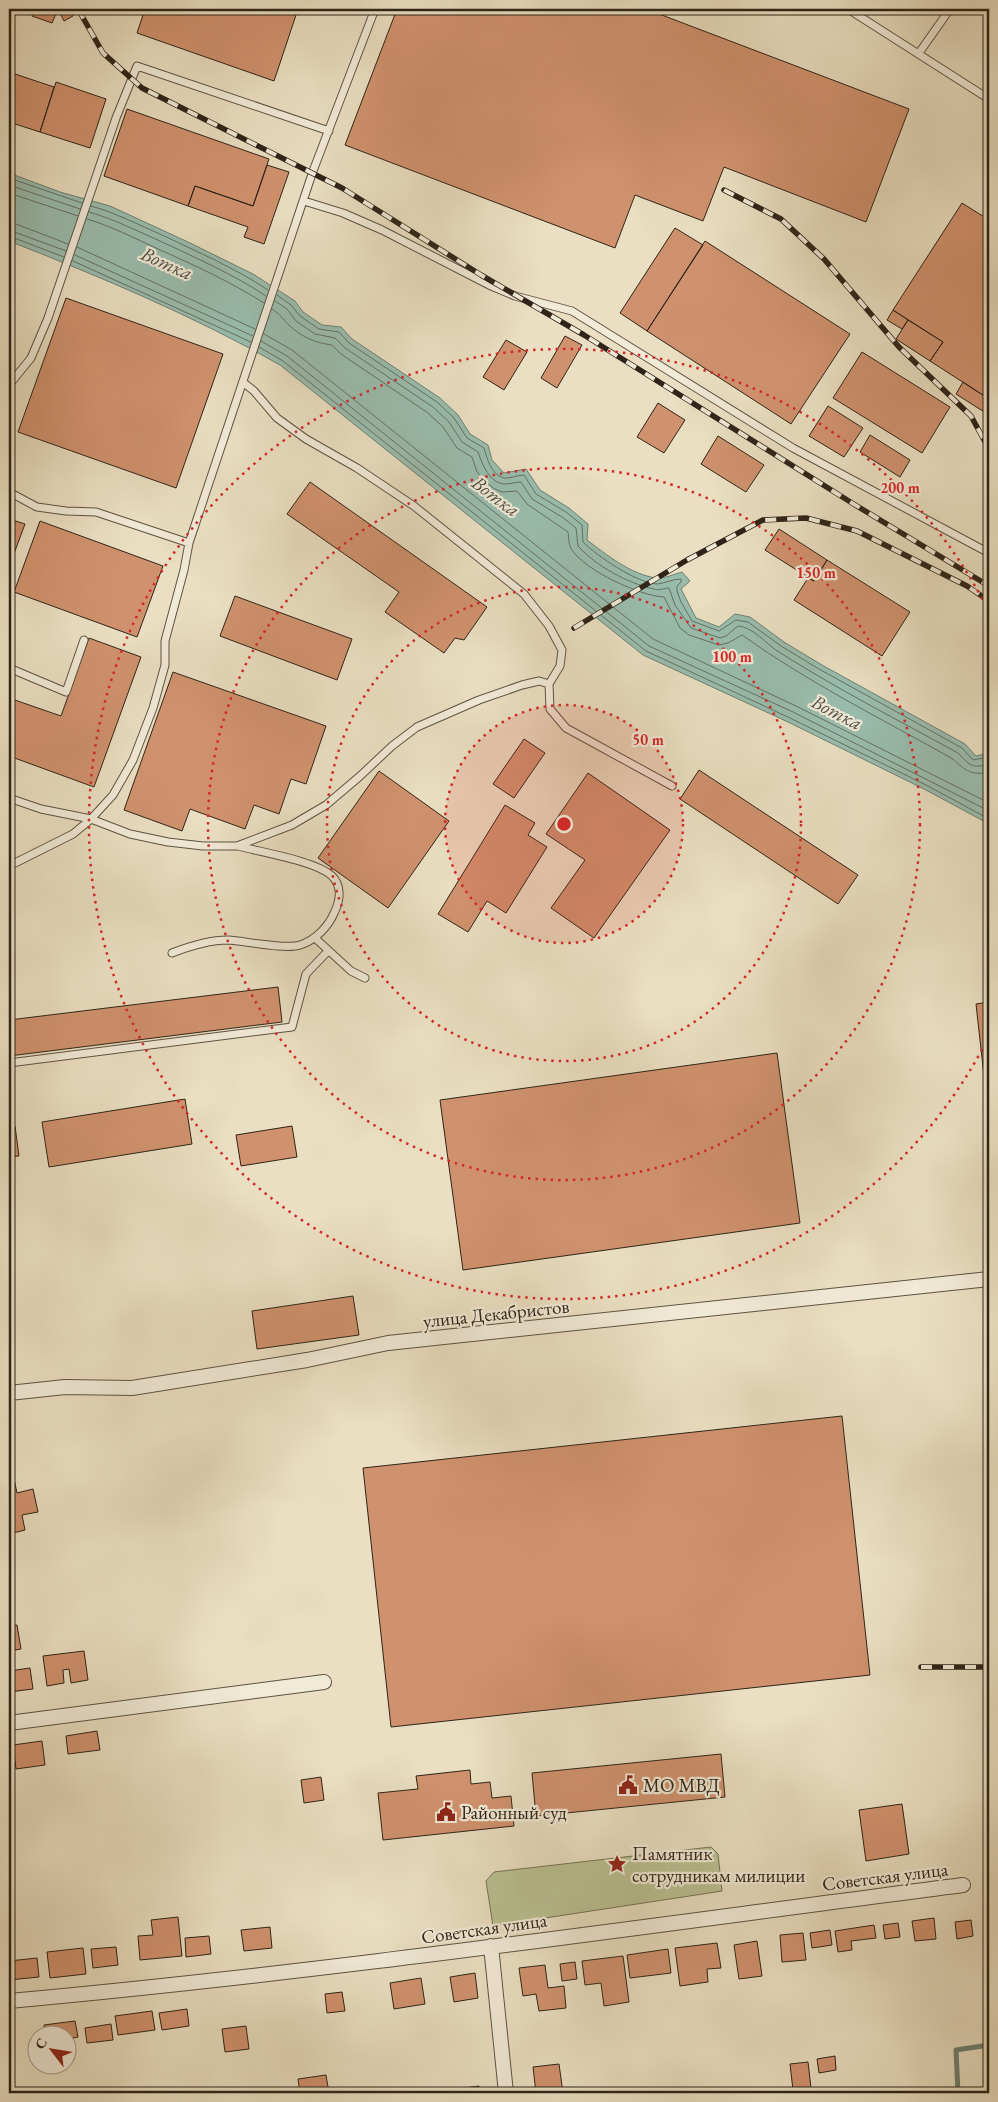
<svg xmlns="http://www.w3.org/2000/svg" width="998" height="2102" font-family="'EB Garamond',serif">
<rect width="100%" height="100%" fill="#eadfc2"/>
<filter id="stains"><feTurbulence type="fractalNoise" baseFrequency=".004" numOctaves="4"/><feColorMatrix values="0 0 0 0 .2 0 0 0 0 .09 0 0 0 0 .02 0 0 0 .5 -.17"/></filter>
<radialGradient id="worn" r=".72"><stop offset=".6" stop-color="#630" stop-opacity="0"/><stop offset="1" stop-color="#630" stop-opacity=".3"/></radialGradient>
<path fill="#b9c192" stroke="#747255" d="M711,1847L718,1854L722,1891L493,1926L486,1881L494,1872Z"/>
<path fill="#99bdae" stroke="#6e8072" d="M9,173L60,192L110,206L188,242L253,274L295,301L303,312L322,325L341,327L352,339L440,398L458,415L470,434L488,445L492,460L504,473L526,469L540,490L569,508L588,524L587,540C607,555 630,574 656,578C663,579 675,574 682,572L690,581L681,589L696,618L719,627L735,614L750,617L784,642L822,665L965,744L976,756L989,753V824L926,790L788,722L643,655L280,365C194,316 101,277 9,241Z"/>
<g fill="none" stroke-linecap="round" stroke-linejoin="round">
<path stroke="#647063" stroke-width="1" d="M9,178L82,203
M9,185L80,209
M9,193L78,216
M91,206C116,213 139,225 162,235C198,252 235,268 268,290
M89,212C114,219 137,231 160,241C196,258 233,274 266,296
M87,219C111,226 134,238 158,249C194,265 231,282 264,303
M9,223L16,224L68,244
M9,230L66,251
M9,236L64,257
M77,247L255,329
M75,255L253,336
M73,261L251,342
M277,295L291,305L300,316L319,329L339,332L349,343L437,402L454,418L467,438L484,448C487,458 491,475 504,478C509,479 518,475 524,475L536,494L566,512L582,525L583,542C597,556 638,584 658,584C665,583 673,579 681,579V582L677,586V591L681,602L692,621L719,631L736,620L748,622L781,646L819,669L962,748L973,760L989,757
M275,301L287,309L296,321L315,334L335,338L345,348L433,407L449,422L462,442L478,452C482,464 490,484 505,484C510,484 516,482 521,482L532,499L562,517L576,528L578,546C596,566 627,583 654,589C659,591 664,588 669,588L675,605L691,628L720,638L726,636L738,626C753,627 766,644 779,652C837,689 898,720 958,753C970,765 971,769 989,764
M272,309C280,314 283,319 289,325C301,337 316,343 332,345L341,354L428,413L443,427L457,448L472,457L477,472L493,488L502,492L517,491L527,504L568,532C569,538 568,544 572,550C586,571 640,596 664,597L680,628L689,635L719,645L728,643L742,635C809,683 882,719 953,759C966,771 972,776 989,772
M264,334L292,350L653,639L796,706L989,803
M261,341L287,356L649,646L793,712L989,811
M259,347L283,361L646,651L790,718L928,786L989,819"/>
<path stroke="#6e8072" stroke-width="5" d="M958,2093L956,2050L989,2045"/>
</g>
<path fill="#d0926e" stroke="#2e2418" d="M34,9H58L52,23L32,16Z
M58,9H69L73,16L64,21Z
M145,9H298L274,81L137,33Z
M397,9H646L909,109L866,222L724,167L703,221L635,195L615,248L345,145Z
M9,72L54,87L40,132L9,122Z
M56,82L106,99L90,148L40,132Z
M127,109L269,159L253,206L195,186L188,206L104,176Z
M267,165L289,172L264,244L244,237L248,227L188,206L195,186L253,206Z
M962,203L989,220V399L930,361L943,342L893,310Z
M675,228L703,245L647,331L620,313Z
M705,241L850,334L791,424L647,331Z
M66,298L223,354L176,488L18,432Z
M893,310L908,320L902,329L887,320Z
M908,320L943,342L930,361L896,339Z
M565,336L582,345L557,388L541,378Z
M506,340L527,352L504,390L483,377Z
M862,352L950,407L922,453L833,398Z
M963,382L989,399V415L956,394Z
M658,403L685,420L664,453L637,437Z
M828,406L863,428L844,457L809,436Z
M870,435L910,460L900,477L860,452Z
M718,436L764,465L746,492L701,464Z
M310,482L487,607L464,640L455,638L444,653L385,612L399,592L287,514Z
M9,519L25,524L9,567Z
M40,521L163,566L137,637L14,592Z
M779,529L827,560L814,581L765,550Z
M827,560L910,612L882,656L794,600L808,578L814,581Z
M235,596L352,639L337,680L220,636Z
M89,638L141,657L94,787L9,756V698L61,716Z
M173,672L326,726L306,784L291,779L279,814L254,805L245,829L190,809L182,831L124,810Z
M524,739L545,753L514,798L493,784Z
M699,770L858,875L838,904L680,799Z
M379,771L449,821L388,908L318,858Z
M588,773L670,830L594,938L551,908L585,860L546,834Z
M505,805L535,823L528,835L547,847L506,913L487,901L468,932L438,914Z
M278,987L282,1022L9,1056V1020Z
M989,1002V1075L984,1076L976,1004Z
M777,1053L800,1223L463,1270L440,1100Z
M185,1099L192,1144L49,1167L42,1122Z
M15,1126L19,1156L9,1157V1127Z
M292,1126L297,1157L241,1166L236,1135Z
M353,1296L359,1335L257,1349L252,1311Z
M842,1416L870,1675L391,1727L363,1468Z
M14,1479L17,1493L33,1489L38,1512L22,1515L25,1530L9,1534V1481Z
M17,1625L21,1649L9,1651V1626Z
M84,1651L88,1680L71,1683L69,1669L63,1670L64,1683L47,1686L43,1656Z
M30,1668L33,1689L9,1692V1671Z
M97,1731L100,1750L68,1754L66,1736Z
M42,1741L45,1765L16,1769L13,1745Z
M721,1754L725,1797L536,1816L532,1773Z
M470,1770L471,1784L490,1782L492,1798L511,1796L514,1826L383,1840L378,1793L418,1789L416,1776Z
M321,1777L324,1800L304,1803L301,1780Z
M902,1804L909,1854L866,1861L859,1810Z
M178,1917L182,1956L140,1960L138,1936L153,1935L151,1920Z
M934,1918L936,1939L915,1941L912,1921Z
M971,1920L973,1936L957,1939L955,1922Z
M898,1923L900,1937L885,1939L883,1925Z
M874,1925L876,1938L851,1941L852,1950L838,1952L835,1931Z
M270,1927L272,1948L244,1951L241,1930Z
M830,1930L832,1945L812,1948L810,1933Z
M803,1933L806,1960L782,1962L780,1935Z
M209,1936L211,1954L186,1957L185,1938Z
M757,1941L762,1976L739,1979L734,1945Z
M717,1943L721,1968L707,1969L708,1982L680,1986L675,1948Z
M116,1947L118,1965L93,1968L91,1949Z
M83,1948L86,1974L50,1978L47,1952Z
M668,1949L671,1973L630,1978L627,1955Z
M623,1956L629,2002L604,2006L601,1983L585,1985L582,1961Z
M37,1958L39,1977L9,1980V1961Z
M575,1962L577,1979L562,1981L560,1964Z
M545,1965L548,1988L564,1986L566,2008L539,2011L536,1994L523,1996L519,1968Z
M475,1973L478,1998L454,2002L450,1977Z
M421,1978L425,2004L394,2009L390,1983Z
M342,1992L345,2011L327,2013L325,1994Z
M187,2009L189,2026L162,2030L159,2013Z
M152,2011L155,2030L118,2035L115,2016Z
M75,2021L78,2037L68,2039V2034H45L44,2025Z
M111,2024L113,2040L87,2043L85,2028Z
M246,2026L249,2049L225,2052L222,2029Z
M835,2056L836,2070L819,2073L817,2059Z
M808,2062L811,2088L793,2090L790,2064Z
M559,2064L563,2093H536L533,2067Z
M326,2075L329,2093H300L298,2079Z
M479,2086L480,2093H457V2089Z"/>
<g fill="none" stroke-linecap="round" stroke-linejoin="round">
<g stroke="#5d5342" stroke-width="9">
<path id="lane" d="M848,9L989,99
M919,53L950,9
M304,201L343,213L382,230L489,285L515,296L572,311L793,448L989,553
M244,383L254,391L277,418L306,439L357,468L414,506L524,594L549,626L562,650L560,666L549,684L550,709L566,728L672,786
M9,385L31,358L48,318L116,118L137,66L329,131
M9,492L37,507L66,511L96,512L189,543
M9,668L66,692L84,640
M9,798L41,809L91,819L130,834L168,842L203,846H237L292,825L326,805L359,777L392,746L417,727L479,700L522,685L539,681L549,684
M9,866L73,834L91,819L113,795L133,760L153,708L165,665V641L184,570L189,543L313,171L375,9
M315,938L351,971L365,978
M172,953C190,946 208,940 228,940C245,941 286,950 300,945C316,940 329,926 335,911C340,900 342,886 332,876C316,861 260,852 238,846
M9,1063L292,1027L306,974L328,951"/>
</g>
<g stroke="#5d5342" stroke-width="16">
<path id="street" d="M9,1393L65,1387L132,1388L307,1360L388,1343L989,1279
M9,1723L324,1682
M491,1946L506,2093
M9,2001C328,1972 645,1926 963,1885"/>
</g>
<use href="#lane" stroke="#f1ead7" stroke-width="7"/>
<use href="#street" stroke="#f1ead7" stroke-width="14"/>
<g stroke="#2e2418" stroke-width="5.5">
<path id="rail" d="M78,9L103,53L142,88L342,188L481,275L584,335L852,503L989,586
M724,190L781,219L824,259L899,347L971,416L989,449
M574,628L687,560L763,520L806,518L857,531L967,586L989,601
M921,1667H989"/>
</g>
<use href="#rail" stroke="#f1ead7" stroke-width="4" stroke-dasharray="11" stroke-linecap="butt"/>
</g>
<circle cx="564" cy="824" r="119" fill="#d62828" fill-opacity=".12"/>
<g fill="none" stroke="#d62828" stroke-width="2.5" stroke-dasharray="2.5 5">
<circle cx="564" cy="824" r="119"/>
<circle cx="564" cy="824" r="237"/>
<circle cx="564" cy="824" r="356"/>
<path d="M989 1036A475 475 0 1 1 989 612"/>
</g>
<defs>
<g id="civic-bare" transform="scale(1.5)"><path d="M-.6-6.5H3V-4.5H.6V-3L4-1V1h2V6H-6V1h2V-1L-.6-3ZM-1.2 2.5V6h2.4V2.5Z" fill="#8f2418" stroke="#f1ead7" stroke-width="2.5" paint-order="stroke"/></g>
<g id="sight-bare" transform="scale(1.5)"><path d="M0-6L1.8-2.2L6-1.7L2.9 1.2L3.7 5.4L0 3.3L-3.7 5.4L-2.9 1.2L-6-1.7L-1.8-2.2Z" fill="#8f2418" stroke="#f1ead7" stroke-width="2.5" paint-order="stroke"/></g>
</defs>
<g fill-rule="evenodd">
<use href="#civic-bare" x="628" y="1785"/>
<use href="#civic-bare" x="446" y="1812"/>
<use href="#sight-bare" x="617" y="1864"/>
</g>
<g text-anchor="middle" stroke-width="4.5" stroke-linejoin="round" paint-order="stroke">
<g font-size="19" fill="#2e2418" stroke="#f1ead7">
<text transform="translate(496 1313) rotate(-6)" y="7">улица Декабристов</text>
<text transform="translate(885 1876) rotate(-7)" y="7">Советская улица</text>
<text transform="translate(484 1928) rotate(-8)" y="7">Советская улица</text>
</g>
<g font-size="19" fill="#2e2418" stroke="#f1ead7" text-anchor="start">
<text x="643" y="1792">МО МВД</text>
<text x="461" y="1819">Районный суд</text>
<text x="632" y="1860">Памятник<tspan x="632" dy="22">сотрудникам милиции</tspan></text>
</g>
<g font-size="20" font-style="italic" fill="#4e5245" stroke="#f1ead7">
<text transform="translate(167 263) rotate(24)" y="7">Вотка</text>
<text transform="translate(496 496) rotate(37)" y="7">Вотка</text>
<text transform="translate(837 712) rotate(27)" y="7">Вотка</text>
</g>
</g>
<circle cx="564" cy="824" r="8" fill="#d62828" stroke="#f1ead7" stroke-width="2.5"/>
<g font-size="15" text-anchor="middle" font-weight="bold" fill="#d62828" stroke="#f1ead7" stroke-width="4.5" stroke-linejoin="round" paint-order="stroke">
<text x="900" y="493">200 m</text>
<text x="816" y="578">150 m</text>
<text x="732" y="662">100 m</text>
<text x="648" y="745">50 m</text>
</g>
<rect width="998" height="2102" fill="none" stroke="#eadfc2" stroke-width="30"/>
<rect x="10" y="10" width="978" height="2082" fill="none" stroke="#2e2418" stroke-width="2.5"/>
<rect x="15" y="15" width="968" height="2072" fill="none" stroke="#2e2418"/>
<g transform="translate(52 2050) rotate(301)"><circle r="24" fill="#f1ead7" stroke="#a39b8b"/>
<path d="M0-4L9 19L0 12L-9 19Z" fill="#8f2418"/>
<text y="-8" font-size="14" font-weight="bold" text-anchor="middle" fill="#2e2418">С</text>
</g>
<rect width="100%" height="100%" filter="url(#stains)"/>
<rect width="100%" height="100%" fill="url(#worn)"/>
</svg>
